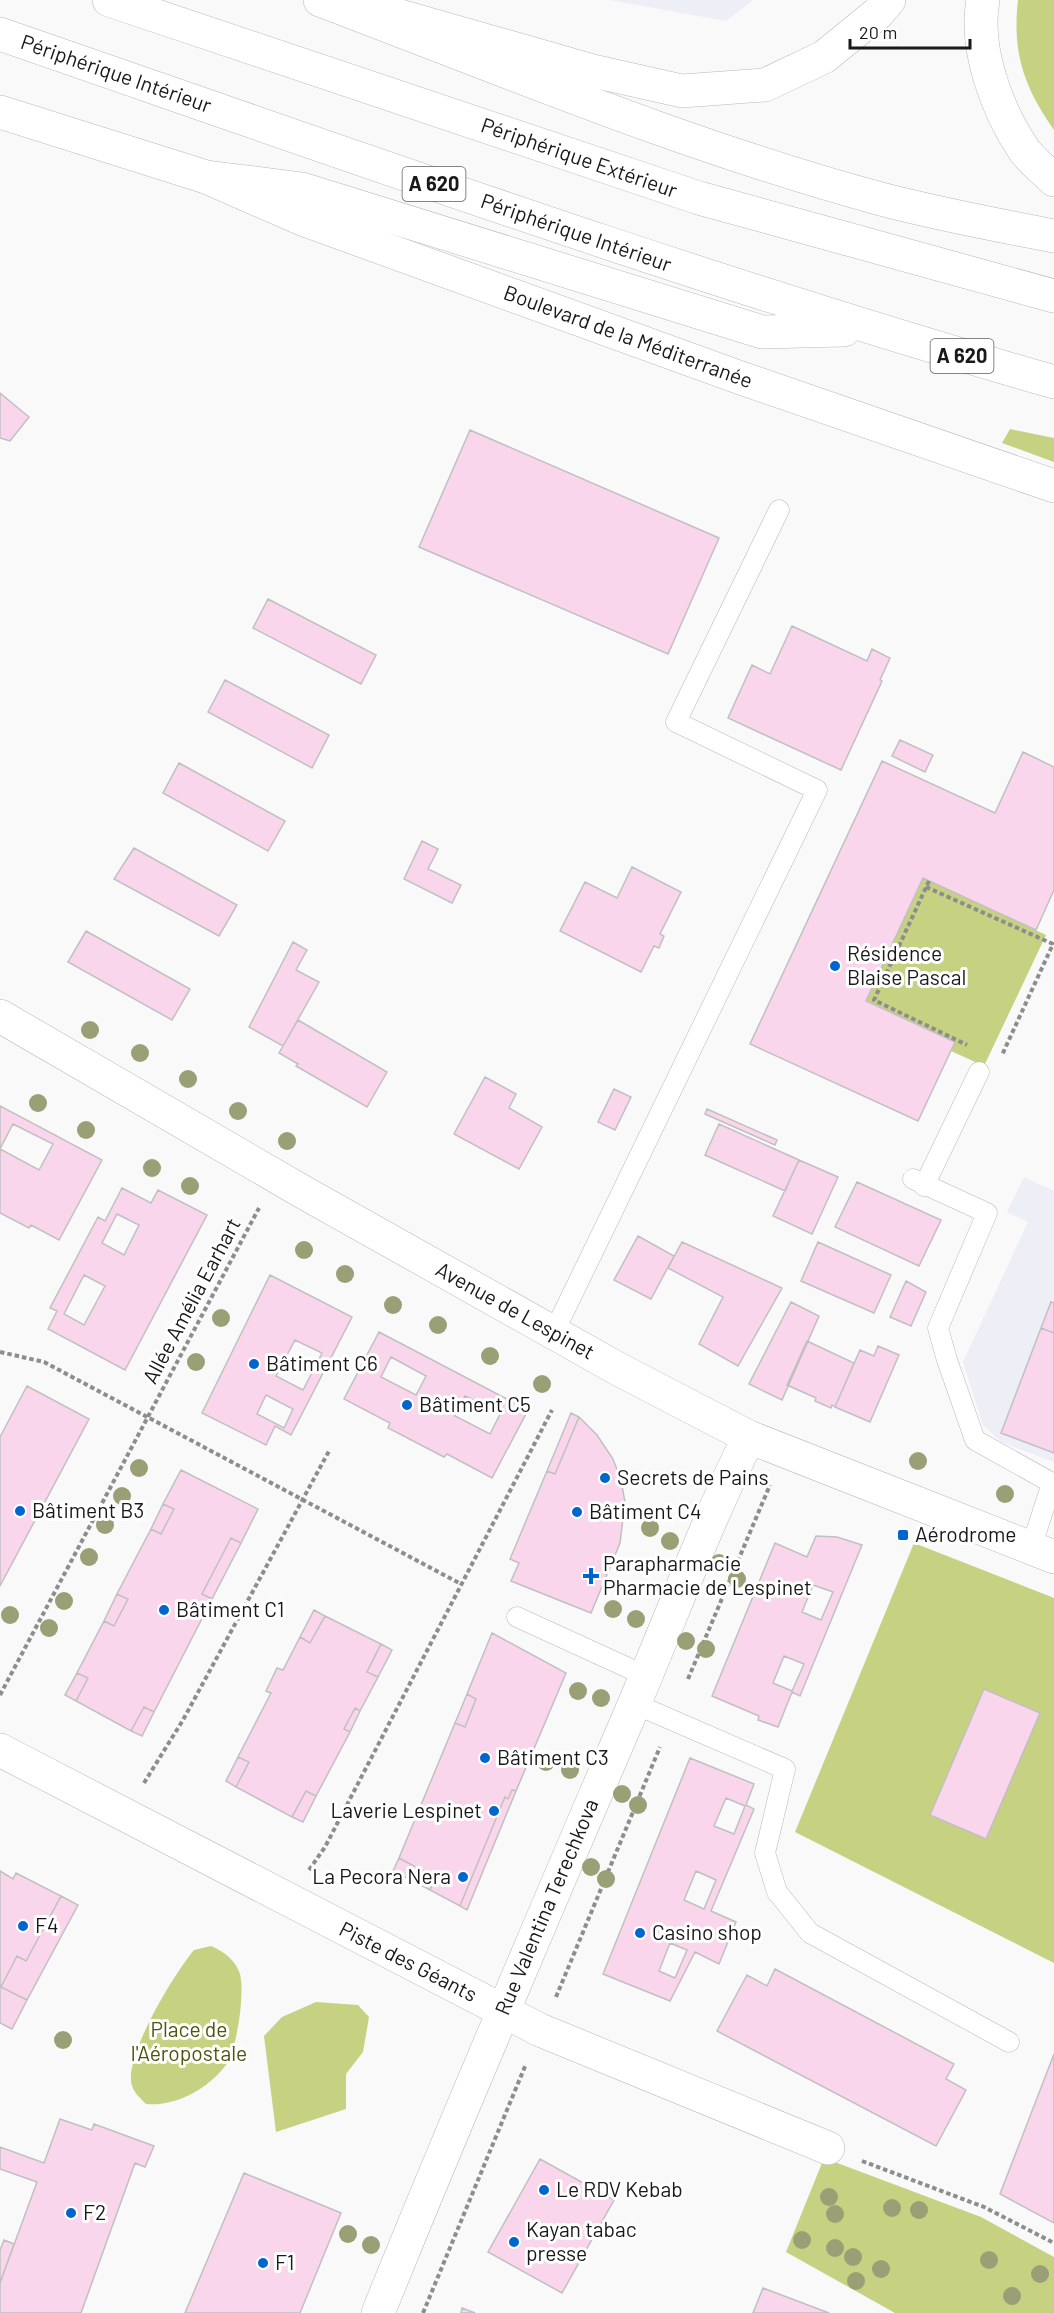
<svg xmlns="http://www.w3.org/2000/svg" width="1054" height="2313" font-family="Barlow,sans-serif">
<rect width="100%" height="100%" fill="#f9f9fa"/>
<path fill="#eeeef6" d="M610,0H753L726,21Z
M1024,1177L1054,1191V1462L1001,1442L983,1425L963,1362L1028,1222L1007,1212Z"/>
<path fill="#c6d182" fill-rule="evenodd" d="M1018,0H1054V130C1024,87 1012,53 1018,0Z
M1010,429L1054,438V462L1002,443Z
M923,878L1046,935L984,1066L951,1051L955,1042L866,1001Z
M914,1543L1054,1598V1963L795,1832ZM984,1689L1040,1713L986,1839L931,1815Z
M211,1946C224,1952 235,1959 240,1974C245,1992 237,2050 226,2065C208,2089 175,2107 146,2104C139,2097 132,2091 131,2081C128,2050 174,1974 194,1950Z
M316,2002L358,2005L369,2017L363,2052L346,2074V2109L276,2132L264,2036L282,2017Z
M824,2158L981,2217L1054,2257V2313H895L786,2252Z"/>
<path fill="#fad6ec" stroke="#c1c0c1" stroke-width="1.5" fill-rule="evenodd" d="M0,393L29,417L10,441L0,438Z
M470,430L719,538L668,654L419,547Z
M268,599L376,655L361,684L253,628Z
M792,626L867,661L872,649L890,658L880,680L882,681L841,770L728,718L752,665L770,674Z
M225,680L329,735L312,768L208,712Z
M900,740L933,755L925,772L892,756Z
M1023,752L1054,767V890L1036,930L923,878L866,1001L955,1042L918,1121L750,1044L882,761L995,813Z
M179,763L285,821L268,851L163,793Z
M422,841L438,849L428,869L461,885L452,903L404,879Z
M134,848L237,905L219,936L114,879Z
M632,867L681,892L660,934L664,936L659,948L654,946L641,972L560,931L585,882L617,898Z
M86,931L190,989L172,1020L68,962Z
M293,942L307,950L296,970L319,982L283,1046L249,1027Z
M298,1020L387,1072L367,1107L296,1066L298,1064L279,1053Z
M485,1077L516,1094L509,1108L542,1127L519,1169L454,1134Z
M614,1089L631,1097L615,1130L598,1122Z
M0,1106L102,1160L59,1240L31,1225L29,1228L0,1213ZM13,1124L53,1144L39,1170L0,1149Z
M707,1109L777,1140L775,1145L705,1114Z
M719,1124L799,1160L785,1191L705,1155Z
M799,1160L838,1177L812,1234L773,1216Z
M857,1182L941,1220L919,1266L835,1227Z
M122,1188L151,1203L158,1190L207,1215L125,1370L48,1329L57,1311L50,1308L98,1217L105,1221ZM117,1214L139,1225L124,1255L102,1243ZM84,1275L105,1286L84,1325L64,1314Z
M638,1236L674,1256L651,1299L614,1280Z
M682,1242L782,1288L738,1366L699,1344L723,1297L668,1268Z
M818,1242L891,1275L874,1313L801,1281Z
M270,1275L352,1317L291,1435L275,1426L266,1445L202,1413ZM295,1340L322,1353L303,1390L276,1376ZM266,1395L293,1409L284,1428L257,1414Z
M906,1281L926,1292L911,1326L890,1317Z
M791,1302L819,1316L782,1400L749,1384Z
M1051,1302L1054,1303V1333L1041,1328Z
M1041,1328L1054,1333V1453L1001,1433Z
M379,1332L528,1410L492,1478L447,1454L444,1457L388,1428L390,1423L344,1399ZM391,1357L426,1376L416,1395L381,1377ZM465,1396L500,1414L490,1434L455,1416Z
M807,1341L854,1363L835,1407L832,1405L831,1408L815,1401L816,1398L787,1385Z
M878,1346L899,1355L870,1422L835,1407L860,1350L874,1356Z
M27,1386L89,1419L0,1586V1437Z
M571,1413L579,1417L555,1474L547,1471Z
M579,1417L597,1435L613,1459L621,1480L625,1502L620,1543L591,1613L511,1581L519,1563L510,1559L547,1471L555,1474Z
M181,1470L258,1509L241,1543L231,1538L202,1594L212,1599L154,1712L144,1707L131,1731L76,1701L88,1678L77,1673L104,1621L114,1626L128,1599L117,1594L151,1529L161,1534L174,1509L163,1504Z
M163,1504L174,1509L161,1534L151,1529Z
M816,1536L837,1537L862,1545L800,1696L792,1692L778,1727L758,1720L759,1716L712,1696L775,1543L807,1557ZM813,1585L833,1592L821,1620L802,1612ZM784,1656L804,1664L792,1691L773,1683Z
M231,1538L241,1543L212,1599L202,1594Z
M117,1594L128,1599L114,1626L104,1621Z
M314,1610L325,1616L310,1643L300,1637Z
M325,1616L381,1644L367,1672L378,1677L360,1711L355,1708L344,1729L350,1732L316,1796L306,1791L292,1817L236,1787L249,1762L238,1757L271,1693L266,1691L277,1668L283,1670L300,1637L310,1643Z
M492,1633L566,1673L516,1791L512,1790L508,1799L505,1797L460,1906L430,1890L436,1878L399,1858L455,1723L465,1727L476,1699L467,1694Z
M381,1644L392,1650L378,1677L367,1672Z
M77,1673L88,1678L76,1701L65,1695Z
M984,1689L1040,1713L986,1839L930,1815Z
M467,1694L476,1699L465,1727L455,1723Z
M144,1707L154,1712L142,1736L131,1731Z
M355,1708L360,1711L350,1732L344,1729Z
M238,1757L249,1762L236,1787L226,1781Z
M690,1758L754,1784L746,1805L754,1809L711,1911L736,1922L719,1964L695,1952L670,2001L603,1974ZM726,1798L745,1806L734,1834L714,1826ZM696,1871L716,1880L704,1909L684,1900ZM670,1943L687,1950L675,1978L659,1971Z
M512,1790L516,1791L467,1910L460,1906L505,1797L508,1799Z
M306,1791L316,1796L303,1822L292,1817Z
M399,1858L436,1878L430,1890L393,1871Z
M0,1871L13,1879L16,1873L61,1896L26,1961L17,1956L1,1987L27,2000L12,2029L0,2023Z
M61,1896L78,1905L27,2000L1,1987L17,1956L26,1961Z
M775,1969L954,2064L946,2079L966,2090L936,2146L717,2031L747,1975L767,1986Z
M1054,2054V2223L1000,2194Z
M60,2119L92,2130L94,2124L154,2146L145,2167L135,2163L81,2313H0V2283L37,2182L0,2169V2147L44,2163Z
M540,2159L614,2200L562,2293L488,2252Z
M244,2173L341,2213L300,2313H185Z
M4,2240L14,2244L0,2283V2250Z
M763,2288L829,2313H753Z
M462,2308L475,2313H461Z"/>
<g fill="none" stroke-linecap="round" stroke-linejoin="round">
<g stroke="#b9b9ba" stroke-width="21">
<path id="lane" d="M913,1179L987,1213L938,1328L947,1360L975,1440L1052,1483L1031,1548
M924,1186L979,1072
M554,1332L817,790L676,722L779,510
M517,1617L646,1676
M635,1704L785,1769L765,1853L777,1892L810,1933L1009,2042"/>
</g>
<g stroke="#b9b9ba" stroke-width="34">
<path id="street" d="M0,1750L540,2030L828,2148
M378,2313C459,2112 545,1913 630,1714C670,1621 704,1527 749,1437"/>
</g>
<g stroke="#b9b9ba" stroke-width="34">
<path id="secondary" d="M0,1016L303,1192L620,1370L749,1437L1054,1557"/>
</g>
<g stroke="#b9b9ba" stroke-width="34">
<path id="primary" d="M372,8L593,71L682,91L765,85L824,57L878,13L889,0
M0,112L206,177L302,219L738,377L1054,486"/>
</g>
<g stroke="#b9b9ba" stroke-width="34">
<path id="highway" d="M109,0L699,198L1054,296
M320,0C505,70 689,147 881,199C938,214 996,225 1054,236
M983,0C974,49 997,110 1024,150C1032,161 1044,170 1054,180
M0,34C350,155 698,280 1054,382
M206,177L302,189L762,332L844,330"/>
</g>
<path stroke="#8d8d8e" stroke-width="4" stroke-dasharray="4.5 3" stroke-linecap="butt" d="M929,881L874,1000L967,1045
M926,887L1053,944L1002,1055
M0,1352L44,1362L461,1584
M688,1679L770,1485
M0,1695L259,1208
M144,1783L183,1720L329,1451
M309,1870L325,1847L552,1410
M556,1997L660,1747
M862,2161L984,2207L1054,2243
M423,2313L526,2064"/>
<use href="#lane" stroke="#fff" stroke-width="20"/>
<use href="#street" stroke="#fff" stroke-width="33"/>
<use href="#secondary" stroke="#fff" stroke-width="33"/>
<use href="#primary" stroke="#fff" stroke-width="33"/>
<use href="#highway" stroke="#fff" stroke-width="33"/>
</g>
<g fill="#9b9f76">
<circle cx="90" cy="1030" r="9"/>
<circle cx="140" cy="1053" r="9"/>
<circle cx="188" cy="1079" r="9"/>
<circle cx="38" cy="1103" r="9"/>
<circle cx="238" cy="1111" r="9"/>
<circle cx="86" cy="1130" r="9"/>
<circle cx="287" cy="1141" r="9"/>
<circle cx="152" cy="1168" r="9"/>
<circle cx="190" cy="1186" r="9"/>
<circle cx="304" cy="1250" r="9"/>
<circle cx="345" cy="1274" r="9"/>
<circle cx="393" cy="1305" r="9"/>
<circle cx="221" cy="1318" r="9"/>
<circle cx="438" cy="1325" r="9"/>
<circle cx="490" cy="1356" r="9"/>
<circle cx="196" cy="1362" r="9"/>
<circle cx="542" cy="1384" r="9"/>
<circle cx="918" cy="1461" r="9"/>
<circle cx="139" cy="1468" r="9"/>
<circle cx="1005" cy="1494" r="9"/>
<circle cx="122" cy="1496" r="9"/>
<circle cx="105" cy="1525" r="9"/>
<circle cx="650" cy="1528" r="9"/>
<circle cx="670" cy="1541" r="9"/>
<circle cx="89" cy="1557" r="9"/>
<circle cx="719" cy="1563" r="9"/>
<circle cx="737" cy="1579" r="9"/>
<circle cx="64" cy="1601" r="9"/>
<circle cx="613" cy="1609" r="9"/>
<circle cx="10" cy="1615" r="9"/>
<circle cx="636" cy="1619" r="9"/>
<circle cx="49" cy="1628" r="9"/>
<circle cx="686" cy="1641" r="9"/>
<circle cx="706" cy="1649" r="9"/>
<circle cx="578" cy="1691" r="9"/>
<circle cx="601" cy="1698" r="9"/>
<circle cx="546" cy="1762" r="9"/>
<circle cx="570" cy="1770" r="9"/>
<circle cx="622" cy="1794" r="9"/>
<circle cx="638" cy="1805" r="9"/>
<circle cx="591" cy="1867" r="9"/>
<circle cx="606" cy="1879" r="9"/>
<circle cx="63" cy="2040" r="9"/>
<circle cx="829" cy="2197" r="9"/>
<circle cx="892" cy="2208" r="9"/>
<circle cx="919" cy="2210" r="9"/>
<circle cx="835" cy="2214" r="9"/>
<circle cx="348" cy="2234" r="9"/>
<circle cx="802" cy="2240" r="9"/>
<circle cx="371" cy="2245" r="9"/>
<circle cx="835" cy="2248" r="9"/>
<circle cx="853" cy="2257" r="9"/>
<circle cx="989" cy="2260" r="9"/>
<circle cx="881" cy="2269" r="9"/>
<circle cx="1040" cy="2274" r="9"/>
<circle cx="856" cy="2281" r="9"/>
<circle cx="1012" cy="2296" r="9"/>
</g>
<g fill="#0066ce" stroke="#fff" stroke-width="2">
<circle cx="835" cy="966" r="6"/>
<circle cx="254" cy="1364" r="6"/>
<circle cx="407" cy="1405" r="6"/>
<circle cx="605" cy="1478" r="6"/>
<circle cx="20" cy="1511" r="6"/>
<circle cx="577" cy="1512" r="6"/>
<rect x="897" y="1529" width="12" height="12" rx="3"/>
<path d="M588 1567h6v6h6v6h-6v6h-6v-6h-6v-6h6z"/>
<circle cx="164" cy="1610" r="6"/>
<circle cx="485" cy="1758" r="6"/>
<circle cx="494" cy="1811" r="6"/>
<circle cx="463" cy="1877" r="6"/>
<circle cx="23" cy="1926" r="6"/>
<circle cx="640" cy="1933" r="6"/>
<circle cx="544" cy="2190" r="6"/>
<circle cx="71" cy="2213" r="6"/>
<circle cx="514" cy="2242" r="6"/>
<circle cx="263" cy="2263" r="6"/>
</g>
<g text-anchor="middle" stroke-width="6" stroke-linejoin="round" paint-order="stroke">
<g fill="#fff" stroke="#5e5e5e" stroke-width="1.5">
<rect x="402.5" y="167" width="63" height="34" rx="4.5"/>
<rect x="930.5" y="339" width="63" height="34" rx="4.5"/>
</g>
<g font-size="20" font-weight="bold" fill="#191919">
<text x="434" y="191">A 620</text>
<text x="962" y="363">A 620</text>
</g>
<g font-size="21" fill="#191919" stroke="#fff">
<text transform="translate(116 74) rotate(19)" y="7">Périphérique Intérieur</text>
<text transform="translate(579 158) rotate(19)" y="7">Périphérique Extérieur</text>
<text transform="translate(576 233) rotate(19)" y="7">Périphérique Intérieur</text>
<text transform="translate(628 337) rotate(20)" y="7">Boulevard de la Méditerranée</text>
<text transform="translate(192 1301) rotate(-62)" y="7">Allée Amélia Earhart</text>
<text transform="translate(515 1311) rotate(29)" y="7">Avenue de Lespinet</text>
<text transform="translate(547 1907) rotate(-67)" y="7">Rue Valentina Terechkova</text>
<text transform="translate(408 1962) rotate(27)" y="7">Piste des Géants</text>
</g>
<g font-size="21" fill="#191919" stroke="#fff" text-anchor="start">
<text x="847" y="961">Résidence<tspan x="847" dy="24">Blaise Pascal</tspan></text>
<text x="266" y="1371">Bâtiment C6</text>
<text x="419" y="1412">Bâtiment C5</text>
<text x="617" y="1485">Secrets de Pains</text>
<text x="32" y="1518">Bâtiment B3</text>
<text x="589" y="1519">Bâtiment C4</text>
<text x="915" y="1542">Aérodrome</text>
<text x="603" y="1571">Parapharmacie<tspan x="603" dy="24">Pharmacie de Lespinet</tspan></text>
<text x="176" y="1617">Bâtiment C1</text>
<text x="497" y="1765">Bâtiment C3</text>
<text x="482" y="1818" text-anchor="end">Laverie Lespinet</text>
<text x="451" y="1884" text-anchor="end">La Pecora Nera</text>
<text x="35" y="1933">F4</text>
<text x="652" y="1940">Casino shop</text>
<text x="556" y="2197">Le RDV Kebab</text>
<text x="83" y="2220">F2</text>
<text x="526" y="2237">Kayan tabac<tspan x="526" dy="24">presse</tspan></text>
<text x="275" y="2270">F1</text>
</g>
<g font-size="21" fill="#4e550a" stroke="#fff">
<text x="189" y="2037">Place de<tspan x="189" dy="24">l'Aéropostale</tspan></text>
</g>
</g>
<path d="M850 39v9h120v-9" fill="none" stroke="#191919" stroke-width="3"/>
<text x="859" y="39" font-size="18" fill="#191919" stroke="#ffffff" stroke-width="4.5" paint-order="stroke">20 m</text>
</svg>
